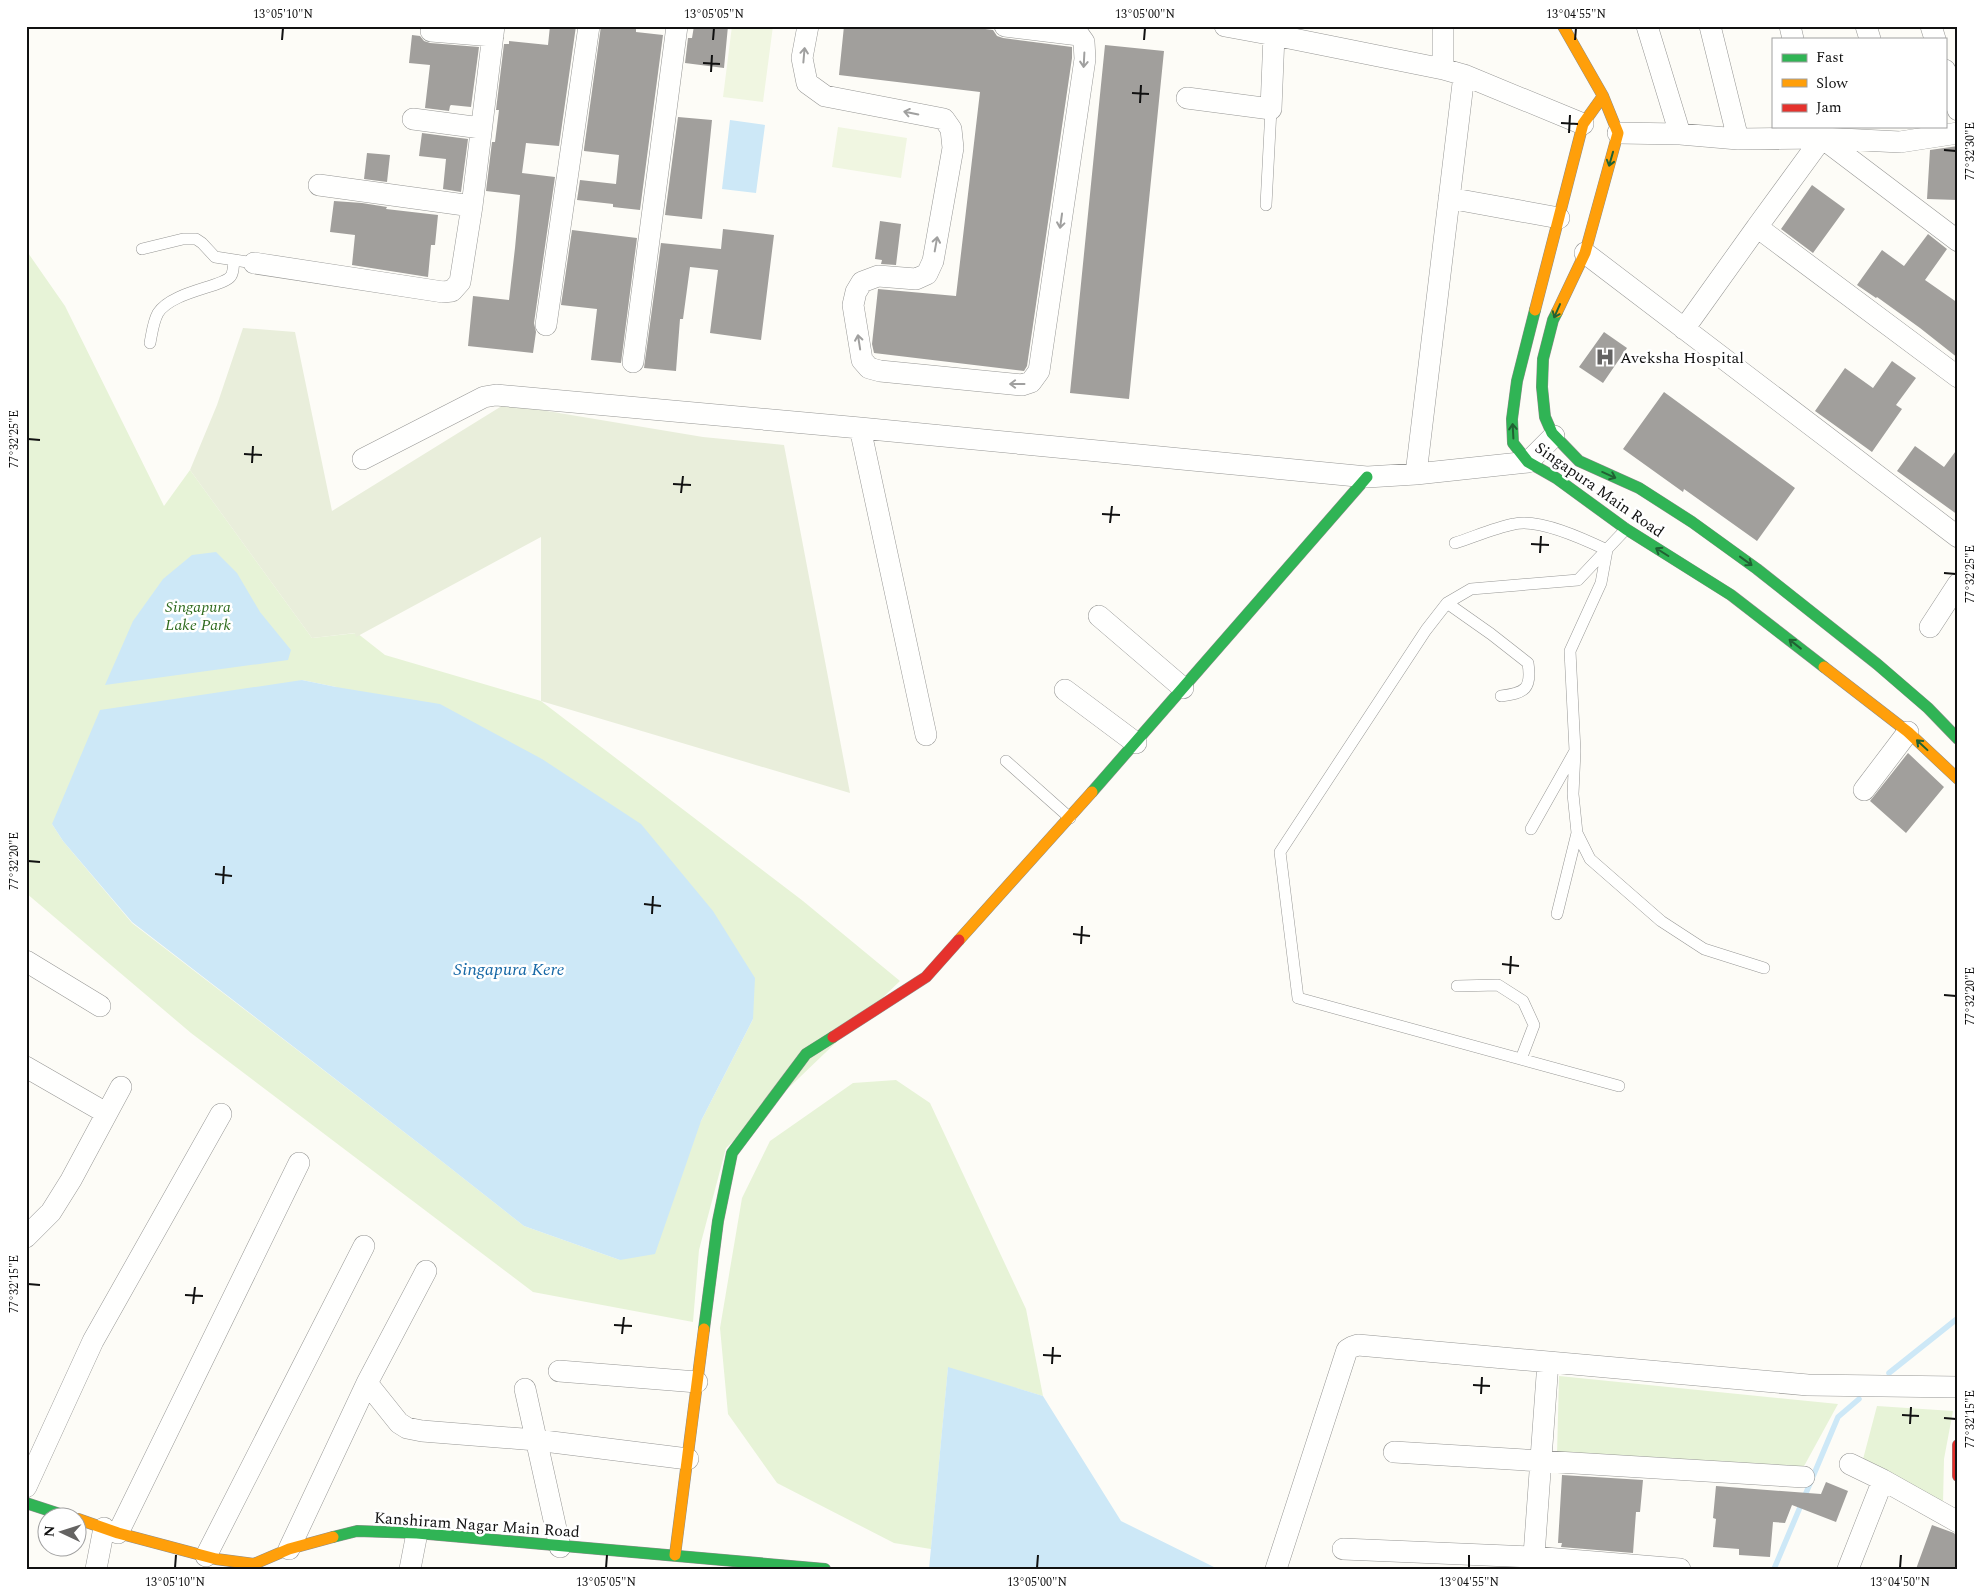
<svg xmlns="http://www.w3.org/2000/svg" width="1984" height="1595" font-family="Spectral,serif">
<rect width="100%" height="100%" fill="#fdfcf7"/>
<path fill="#e7f3d7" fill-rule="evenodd" d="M26,250L65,306L164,506L190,470L312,638L357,633L385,655L541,701L803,901L900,981L726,1148L699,1250L693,1322L533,1292L191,1033L26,893ZM302,680L336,687L753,1019L701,1121L620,1260L524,1226L430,1152L132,923L63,841L52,824Z
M896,1080L930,1103L1026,1309L1043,1396L948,1368L931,1549L894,1543L777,1483L728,1414L720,1328L742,1198L770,1141L853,1083Z
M1559,1376L1838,1404L1803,1468L1557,1455Z
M1877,1406L1953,1411L1944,1459L1943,1503L1862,1463Z"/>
<path fill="#e9eedb" d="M243,328L295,332L332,511L505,404L703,437L784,445L850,793L541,701V537L356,637L355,633L312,638L190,470L217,405Z"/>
<path fill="#f0f6e1" d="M732,26H773L763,102L723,97Z
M838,127L907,138L901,178L832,167Z"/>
<path fill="#cde8f7" d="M730,120L765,125L756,193L722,189Z
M216,552L237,573L260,612L291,650L288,660L105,685L133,621L163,579L192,555Z
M302,680L336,687L440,704L542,759L641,824L713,911L755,978L753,1019L701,1121L655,1254L620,1260L524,1226L430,1152L132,922L63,841L52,824L100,710Z
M948,1367L1043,1396L1121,1521L1218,1569H929Z"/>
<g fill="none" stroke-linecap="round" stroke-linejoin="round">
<path stroke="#cde8f7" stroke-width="5.5" d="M1889,1373L1958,1318
M1774,1569L1838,1417L1859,1399"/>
</g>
<path fill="#a19f9c" d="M550,26H576L559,146L526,143L522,173L555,177L534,323L536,332L533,353L468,346L473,296L509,300L515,248L520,195L486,191L492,142H495L499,110H496L504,44H509V41L548,45Z
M601,26H636V32L663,35L640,210L613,207V204L577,200L580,180L616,184L619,155L584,151V149Z
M694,26H728L724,68L685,63L688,38H692Z
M844,26H962L993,30L997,36L1003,38L1072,47V58L1027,366L1024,371L874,353L872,344L878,289L956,296L980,92L839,75Z
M412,35L420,36L424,41L430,43L479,47L471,107L451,105L450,106L449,111L425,108L430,65L409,63Z
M1105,45L1164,51L1129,399L1070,393Z
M678,117L712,120L702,219L665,215Z
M422,133L468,139L461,192L443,189L446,159L419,156Z
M1958,146V200L1927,199L1930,150Z
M367,153L390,155L387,182L364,179Z
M1812,185L1845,209L1813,253L1781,229Z
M334,201L362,203L387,207L386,209L438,215L435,245H431L428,277L352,265L355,235L330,232Z
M880,221L901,224L896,265L881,264L882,260L875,259Z
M723,229L774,235L761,340L710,333L718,270L690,267L683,319H680L676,371L644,368L661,243L721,249Z
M572,230L637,238L621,363L591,360L597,309L561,305Z
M1928,234L1947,249L1925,280L1958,303V358L1920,328L1877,297L1876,298L1857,285L1882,250L1904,266Z
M1604,332L1627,348L1603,383L1579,367Z
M1892,361L1916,378L1896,405L1902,409L1872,452L1815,411L1845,368L1873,388Z
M1664,392L1795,488L1757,541L1684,489L1683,492L1623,449Z
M1915,446L1944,467L1958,448V515L1897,471Z
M1908,753L1944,787L1906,833L1870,801Z
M1562,1475L1643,1480L1640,1512H1636L1633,1553L1561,1547L1562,1543H1558Z
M1826,1482L1848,1491L1836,1522L1792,1505L1785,1523L1773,1522L1770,1557L1739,1555V1549L1713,1547L1716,1519L1713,1518L1716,1486L1821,1494Z
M1932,1525L1954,1533L1958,1539V1563L1955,1569H1916Z"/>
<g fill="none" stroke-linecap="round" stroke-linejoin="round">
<g stroke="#979795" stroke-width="12">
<path id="lane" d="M1266,205L1271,109
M142,249L183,239H196L202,243L215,257L254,263
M150,343C152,333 153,322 158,313C172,291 224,287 231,276C234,271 233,265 234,260
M1455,543C1474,537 1494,528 1514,524C1539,518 1584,539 1607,550L1601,583L1570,651L1575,751
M1447,603L1491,634L1528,663C1532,689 1525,693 1501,696
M1006,761L1070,818
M1531,829L1575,751L1573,794L1577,833L1557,914
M1577,833L1590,859L1661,921L1704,949L1764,968
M1457,986L1498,985L1523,1001L1534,1025L1521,1059
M1619,1086L1298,998L1280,852L1426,630L1447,603L1471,589L1578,580L1626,529"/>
</g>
<g stroke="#979795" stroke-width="22">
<path id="street" d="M808,26L802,58L807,83L825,96L944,119L951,129L953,148L933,261L927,274L916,279L878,276L862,282L856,292L853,305L862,360L869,368L880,371L1022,385L1031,382L1039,371L1085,59L1084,42L1079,35L1005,26
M1225,26L1274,35V26
M1443,26V69L1464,75L1583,124
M1647,26L1680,134
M1710,26L1738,139
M1790,26L1793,39
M1866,26L1870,39
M1931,26L1935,39
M431,31L493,36
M1945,70L1958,110
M1187,98L1271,109L1274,35L1443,69
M413,119L481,128
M1618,133L1680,134L1738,139L1822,138L1958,241
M319,185L472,206
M1449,198L1559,218
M1757,227L1822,138L1900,142L1958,133
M1585,253L1958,537
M254,263L443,292L452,291L460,282L472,206L494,26
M546,325L589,26
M1684,329L1757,227L1958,377
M633,362L677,26
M860,428L926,735
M363,459L484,397L496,395L860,428L1367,477L1416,474L1528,462L1554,436
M1416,474L1464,75
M1099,616L1183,688
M1930,627L1958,584
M1065,690L1136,743
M1864,790L1908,732
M26,961L100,1006
M26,1067L106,1113
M26,1237L51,1212L71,1180L121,1087
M559,1371L697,1382
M367,1383L399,1423L407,1428L422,1431L536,1440L688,1459
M525,1389L560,1547
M1394,1452L1804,1477
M1850,1464L1883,1480L1958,1522
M26,1487L93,1341L221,1114
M118,1533L299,1163
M289,1549L367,1383L426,1271
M1343,1549L1533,1557L1680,1569
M206,1556L364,1246
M96,1569L104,1528
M410,1569L417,1533
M1276,1569L1347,1350L1352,1347L1358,1345L1808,1385L1958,1387
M1533,1569L1548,1362
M1848,1569L1883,1480"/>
</g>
<g stroke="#8e8d8b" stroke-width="12">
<path id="fast" d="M1535,310L1517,381L1512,419L1513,443L1528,462L1556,478L1626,529L1731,595L1824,667
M1557,312L1553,320L1543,359L1542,387L1545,417L1552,433L1579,461L1639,488L1692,522L1757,569L1877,664L1928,708L1958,739
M1092,792L1367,477
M704,1329L718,1221L732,1153L806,1054L833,1037
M26,1503L72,1518
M333,1537L357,1531L417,1533L825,1569"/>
</g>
<g stroke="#8e8d8b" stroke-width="12">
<path id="slow" d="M1535,310L1583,124L1603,96
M1557,312L1585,253L1618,133L1603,96L1563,26
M1824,667L1908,732L1958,779
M959,940L1092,792
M78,1519L118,1533L216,1559L254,1564L289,1549L333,1537
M675,1555L704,1329"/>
</g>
<g stroke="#8e8d8b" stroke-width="12">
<path id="jam" d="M833,1037L926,977L959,940
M1958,1445V1476"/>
</g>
<use href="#lane" stroke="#fffffe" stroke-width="11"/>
<use href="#street" stroke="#fffffe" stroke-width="21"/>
<use href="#fast" stroke="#30b455" stroke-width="11"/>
<use href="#slow" stroke="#ff9f0a" stroke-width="11"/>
<use href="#jam" stroke="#e5322d" stroke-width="11"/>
</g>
<defs><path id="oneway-shaft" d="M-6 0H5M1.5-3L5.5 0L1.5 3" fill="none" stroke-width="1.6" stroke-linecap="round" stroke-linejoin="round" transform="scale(1.25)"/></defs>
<g stroke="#a0a09f">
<use href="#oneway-shaft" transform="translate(804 55) rotate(-85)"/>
<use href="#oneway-shaft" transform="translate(1084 60) rotate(93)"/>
<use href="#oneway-shaft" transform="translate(911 113) rotate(-169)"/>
<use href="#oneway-shaft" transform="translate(1061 221) rotate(98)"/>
<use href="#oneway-shaft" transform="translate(936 244) rotate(-80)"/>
<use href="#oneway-shaft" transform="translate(859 342) rotate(-99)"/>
<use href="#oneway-shaft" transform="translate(1017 384) rotate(180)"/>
</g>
<g stroke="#206233">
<use href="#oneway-shaft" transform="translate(1611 159) rotate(106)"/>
<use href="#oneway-shaft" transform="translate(1557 311) rotate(114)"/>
<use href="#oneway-shaft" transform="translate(1513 431) rotate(-93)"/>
<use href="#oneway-shaft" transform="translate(1609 475) rotate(24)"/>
<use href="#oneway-shaft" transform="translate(1662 552) rotate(-148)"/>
<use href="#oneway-shaft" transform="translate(1746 561) rotate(36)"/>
<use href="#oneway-shaft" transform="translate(1795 644) rotate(-142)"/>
<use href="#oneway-shaft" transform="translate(1922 745) rotate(-137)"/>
</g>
<path fill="none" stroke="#111" stroke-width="2" d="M282,40L283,28M713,40L714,28M1144,40L1145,28M1575,40L1576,28M703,63L720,64M711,72L712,55M1132,93L1149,94M1140,103L1141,85M1561,123L1578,124M1569,133L1570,115M1944,150L1956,151M28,439L40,440M244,454L262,455M252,463L253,446M673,484L691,485M681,493L683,476M1102,514L1120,515M1110,523L1112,506M1531,544L1549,545M1540,553L1541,536M1944,573L1956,574M28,861L40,862M215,874L232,876M223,884L224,866M644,904L661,906M652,914L653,896M1073,934L1090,936M1081,944L1082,926M1502,964L1519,966M1510,974L1511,956M1944,995L1956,996M28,1284L40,1285M185,1295L203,1296M193,1304L195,1287M614,1325L632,1326M622,1334L624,1317M1043,1355L1061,1356M1052,1364L1053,1347M1473,1385L1490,1386M1481,1394L1482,1377M1902,1415L1919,1416M1944,1418L1956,1419M1910,1424L1911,1407M175,1568L176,1555M606,1568L607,1555M1037,1568L1038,1555M1469,1568V1555M1900,1568L1901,1555"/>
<defs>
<g id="hospital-bare" transform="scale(1.5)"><path d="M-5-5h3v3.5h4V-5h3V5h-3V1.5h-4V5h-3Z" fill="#646362" stroke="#fff" stroke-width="2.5" paint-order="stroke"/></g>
</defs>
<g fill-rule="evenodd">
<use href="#hospital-bare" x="1605" y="357"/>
</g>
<g text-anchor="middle" stroke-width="5" stroke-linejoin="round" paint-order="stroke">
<g font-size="16" fill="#111" stroke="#fff" text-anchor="start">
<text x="1620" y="363">Aveksha Hospital</text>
</g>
<g font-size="16" fill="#111" stroke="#fff">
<text transform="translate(1600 489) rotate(35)" y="6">Singapura Main Road</text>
<text transform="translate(477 1524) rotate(4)" y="6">Kanshiram Nagar Main Road</text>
</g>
<g font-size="16" font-style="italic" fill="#2f6b1f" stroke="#fff">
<text x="198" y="612">Singapura<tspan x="198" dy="18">Lake Park</tspan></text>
</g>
<g font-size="18" font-style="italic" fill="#1768a6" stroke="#fff">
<text x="509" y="975">Singapura Kere</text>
</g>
</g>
<rect width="1984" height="1595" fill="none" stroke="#ffffff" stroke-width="55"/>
<rect x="1772" y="38" width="175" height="90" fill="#ffffff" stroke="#a0a0a0"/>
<rect x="1782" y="54" width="25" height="8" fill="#30b455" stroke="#a0a0a0"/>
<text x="1816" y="62" font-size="15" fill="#111111">Fast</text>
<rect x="1782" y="79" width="25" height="8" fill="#ff9f0a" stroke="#a0a0a0"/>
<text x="1816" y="88" font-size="15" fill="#111111">Slow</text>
<rect x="1782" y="104" width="25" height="8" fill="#e5322d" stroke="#a0a0a0"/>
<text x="1816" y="112" font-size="15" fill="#111111">Jam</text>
<g transform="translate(62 1532) rotate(274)"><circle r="24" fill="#ffffff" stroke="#a0a0a0"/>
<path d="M0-4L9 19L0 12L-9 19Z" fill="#646362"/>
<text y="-8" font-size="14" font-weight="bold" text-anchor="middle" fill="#111111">N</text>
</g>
<rect x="28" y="28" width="1928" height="1540" fill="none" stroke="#111" stroke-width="2"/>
<g font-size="12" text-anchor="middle" fill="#111">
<text x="283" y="18">13°05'10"N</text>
<text x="714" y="18">13°05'05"N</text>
<text x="1145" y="18">13°05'00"N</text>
<text x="1576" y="18">13°04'55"N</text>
<text transform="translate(1970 151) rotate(-90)" y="4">77°32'30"E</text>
<text transform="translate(14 439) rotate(-90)" y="4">77°32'25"E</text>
<text transform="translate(1970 574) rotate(-90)" y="4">77°32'25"E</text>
<text transform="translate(14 861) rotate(-90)" y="4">77°32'20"E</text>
<text transform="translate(1970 996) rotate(-90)" y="4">77°32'20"E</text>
<text transform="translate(14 1284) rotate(-90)" y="4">77°32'15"E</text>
<text transform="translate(1970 1419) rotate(-90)" y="4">77°32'15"E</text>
<text x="175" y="1586">13°05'10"N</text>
<text x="606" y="1586">13°05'05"N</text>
<text x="1037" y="1586">13°05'00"N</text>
<text x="1469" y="1586">13°04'55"N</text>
<text x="1900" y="1586">13°04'50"N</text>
</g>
</svg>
